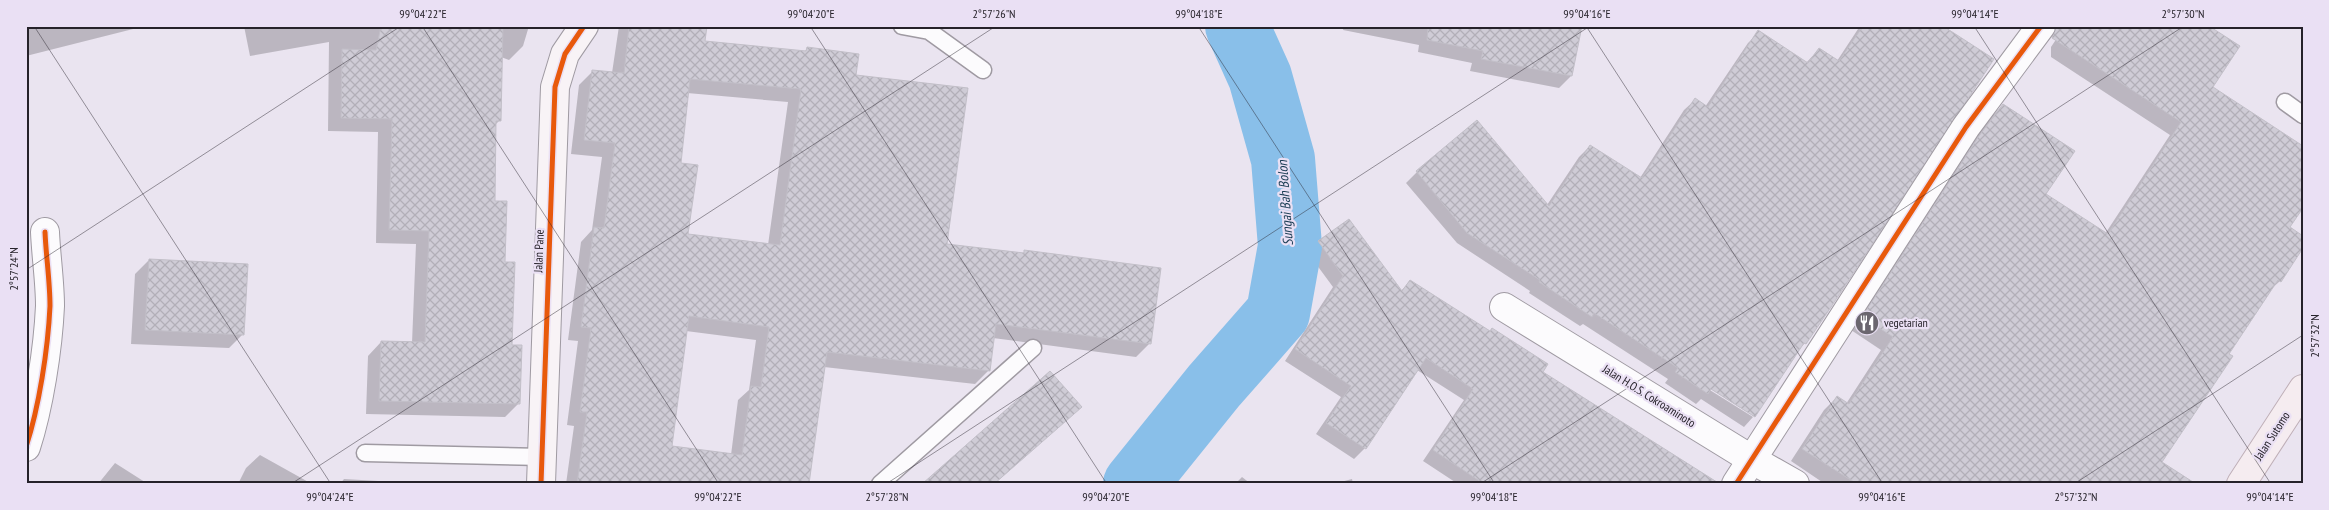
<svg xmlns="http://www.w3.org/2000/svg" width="2329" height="510" font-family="'PT Sans Narrow',sans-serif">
<defs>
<pattern id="building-cross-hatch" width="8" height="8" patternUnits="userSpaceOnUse" patternTransform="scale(1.25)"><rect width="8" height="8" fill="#cfccd6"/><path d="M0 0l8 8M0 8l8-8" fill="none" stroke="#b2afb8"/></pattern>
</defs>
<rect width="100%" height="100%" fill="#eae4f0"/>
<path fill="#0003" fill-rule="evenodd" d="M26,26H145L26,56Z
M244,26H529L523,46L509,60L501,57L500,120L494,126L493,202L504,263L510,346L518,404L505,417L366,414L368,356L381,342L412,343L416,244L376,243L378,132L328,131L329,42L250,56Z
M619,26H706L704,42L804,52L807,49L855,76L946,245L1022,254L1024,252L1150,343L1136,357L993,338L989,370L975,384L824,367L808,484H566L574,426L567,425L578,341L568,340L581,242L592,230L602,157L571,154L579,85L593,71L612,73ZM687,93L788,102L768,245L687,235L680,164ZM686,331L756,340L749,390L738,400L731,455L670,448Z
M1344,26H1581L1571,76L1559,88L1470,71L1472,63L1418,52L1419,45L1343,30Z
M1860,26H1941L1805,343L1796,352L1754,417V415L1707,384L1705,387L1753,417L1744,427L1701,399L1696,404L1665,383L1668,379L1583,324L1580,326L1529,293L1530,291L1457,243L1406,183L1417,172L1547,205L1579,157L1590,146L1640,178L1684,110L1695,100L1705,107L1748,43L1759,32L1806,63L1819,49L1837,61Z
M2065,26L2211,87L2288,228L2280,281L2268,292L2228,354L2161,462L2158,484H1825L1791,461L1824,410L1837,397L1846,404L1881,350L1851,330L1967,150L1990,118L2003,105L2045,194L2105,234L2170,135L2051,57V47Z
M1348,220L1401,291L1410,281L1542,372L1718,484H1458L1423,461L1464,400L1417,370L1365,448L1354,459L1316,434L1341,397L1285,361L1333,287L1308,253Z
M149,260L243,334L229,348L131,344L135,274Z
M260,455L312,484H238L246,468Z
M115,463L148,484H98Z
M1242,477L1251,484H1235Z
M344,479L413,483L340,484Z
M1352,479L1353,484H1333Z"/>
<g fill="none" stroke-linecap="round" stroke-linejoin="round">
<path stroke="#89bfe9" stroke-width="64" d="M1135,484L1214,386L1278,313L1290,246L1283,159L1260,77L1237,26"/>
</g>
<path fill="url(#building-cross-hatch)" stroke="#c2bfc8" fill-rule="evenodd" d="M381,26H503L501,121H496L495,201H507L505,262H515L512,345H522L520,404L379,401L381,341L425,342L429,231L389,230L392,119L341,118L342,49L376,50Z
M629,26H707L705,41L806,51L807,47L859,54L856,75L968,88L947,244L1024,253V250L1161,268L1151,344L996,324L990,371L827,352L809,484H577L587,412H580L591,328L581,327L594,227L604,228L615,143L584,140L592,70L624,73ZM690,79L801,89L780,245L688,234L698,165L681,163ZM689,316L769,327L761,387L751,386L742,455L672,446Z
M1428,26H1582L1572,76L1481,59L1483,51L1427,40Z
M1863,26H1943L1994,59L1831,307L1806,344L1804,343L1755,417L1711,389L1708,394L1675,372L1678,368L1594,313L1592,317L1539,282L1540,280L1467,233L1416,171L1477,120L1549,206L1590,145L1642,178L1695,98L1708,107L1758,30L1808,63L1819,48L1839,61Z
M2056,26H2209L2240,46L2213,87L2303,146V208L2290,227L2303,236V248L2281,282L2278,280L2229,354L2233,356L2162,462L2196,484H1857L1802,449L1837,396L1849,404L1893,337L1862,317L1979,136L2003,104L2075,151L2046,194L2108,234L2181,122L2052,38Z
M1349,219L1402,291L1410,280L1490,331L1492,328L1548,364L1543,372L1720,484H1484L1433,450L1473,389L1426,358L1366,449L1326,423L1351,386L1295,349L1343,276L1318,241Z
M149,259L248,264L244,335L145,330Z
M1050,371L1082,407L994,484H922Z"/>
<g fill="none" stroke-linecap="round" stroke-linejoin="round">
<g stroke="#9f9aa2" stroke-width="19">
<path id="lane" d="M902,26L929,31L983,70
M2285,102L2303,115
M365,453L542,457
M880,484L1033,348"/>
</g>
<g stroke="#9f9aa2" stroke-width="30">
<path id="street" d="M1504,307L1751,459L1795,484
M26,447C39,407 48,349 50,306C50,282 46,256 45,232
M1736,484L1966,127L2041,26"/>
</g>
<g stroke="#9f9aa2" stroke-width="30">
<path id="secondary" d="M541,484L555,87L565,54L584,26"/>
</g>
<g stroke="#bfafb7" stroke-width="30">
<path id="primary" d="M2241,484L2303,389"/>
</g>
<use href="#lane" stroke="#fcfbfd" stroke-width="16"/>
<use href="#street" stroke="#fcfbfd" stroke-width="28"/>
<use href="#secondary" stroke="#f8f3f6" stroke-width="28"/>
<use href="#primary" stroke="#f5ecf0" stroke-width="28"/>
<g stroke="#eae0f4" stroke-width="8">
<path id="cycleway" d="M26,447C39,407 48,349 50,306C50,282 46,256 45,232
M541,484L555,87L565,54L584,26
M1736,484L1966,127L2041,26"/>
</g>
<use href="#cycleway" stroke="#e8590c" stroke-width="5"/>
</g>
<path fill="none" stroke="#26222a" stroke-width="1" stroke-opacity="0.45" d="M34,26L331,484M422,26L719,484M810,26L1107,484M1198,26L1495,484M1586,26L1883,484M1974,26L2271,484M26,270L401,26M291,484L996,26M886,484L1590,26M1480,484L2184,26M2074,484L2303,335"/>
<defs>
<g id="restaurant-disc" transform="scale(1.25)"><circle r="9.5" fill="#6b666f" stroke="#eae0f4"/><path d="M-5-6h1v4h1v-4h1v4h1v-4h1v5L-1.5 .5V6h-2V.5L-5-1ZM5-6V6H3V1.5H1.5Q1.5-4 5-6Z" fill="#fff"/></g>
</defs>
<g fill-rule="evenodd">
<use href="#restaurant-disc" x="1867" y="323"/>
</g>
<g text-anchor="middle" stroke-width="4.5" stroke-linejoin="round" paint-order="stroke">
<g font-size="12" fill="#26222a" stroke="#eae0f4">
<text transform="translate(539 251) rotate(-88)" y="4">Jalan Pane</text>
<text transform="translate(1649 396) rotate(32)" y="4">Jalan H.O.S. Cokroaminoto</text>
<text transform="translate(2272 436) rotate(-57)" y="4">Jalan Sutomo</text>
</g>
<g font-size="12" fill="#26222a" stroke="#eae0f4" text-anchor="start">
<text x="1884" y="327">vegetarian</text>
</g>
<g font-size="14" font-style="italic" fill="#1a3c53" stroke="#eae0f4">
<text transform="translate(1285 203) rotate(-94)" y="5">Sungai Bah Bolon</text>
</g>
</g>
<rect width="2329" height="510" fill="none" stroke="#eae0f4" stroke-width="55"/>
<rect x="28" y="28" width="2274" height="454" fill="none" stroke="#26222a" stroke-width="2"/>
<g font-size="12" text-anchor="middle" fill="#26222a">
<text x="423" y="18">99°04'22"E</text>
<text x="811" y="18">99°04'20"E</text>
<text x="994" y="18">2°57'26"N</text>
<text x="1199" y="18">99°04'18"E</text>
<text x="1587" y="18">99°04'16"E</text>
<text x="1975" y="18">99°04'14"E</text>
<text x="2183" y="18">2°57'30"N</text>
<text transform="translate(14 269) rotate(-90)" y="4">2°57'24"N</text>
<text transform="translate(2315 336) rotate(-90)" y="4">2°57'32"N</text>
<text x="330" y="501">99°04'24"E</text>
<text x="718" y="501">99°04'22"E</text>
<text x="887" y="501">2°57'28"N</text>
<text x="1106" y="501">99°04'20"E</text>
<text x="1494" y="501">99°04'18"E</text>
<text x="1882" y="501">99°04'16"E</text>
<text x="2076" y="501">2°57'32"N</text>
<text x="2270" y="501">99°04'14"E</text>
</g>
</svg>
